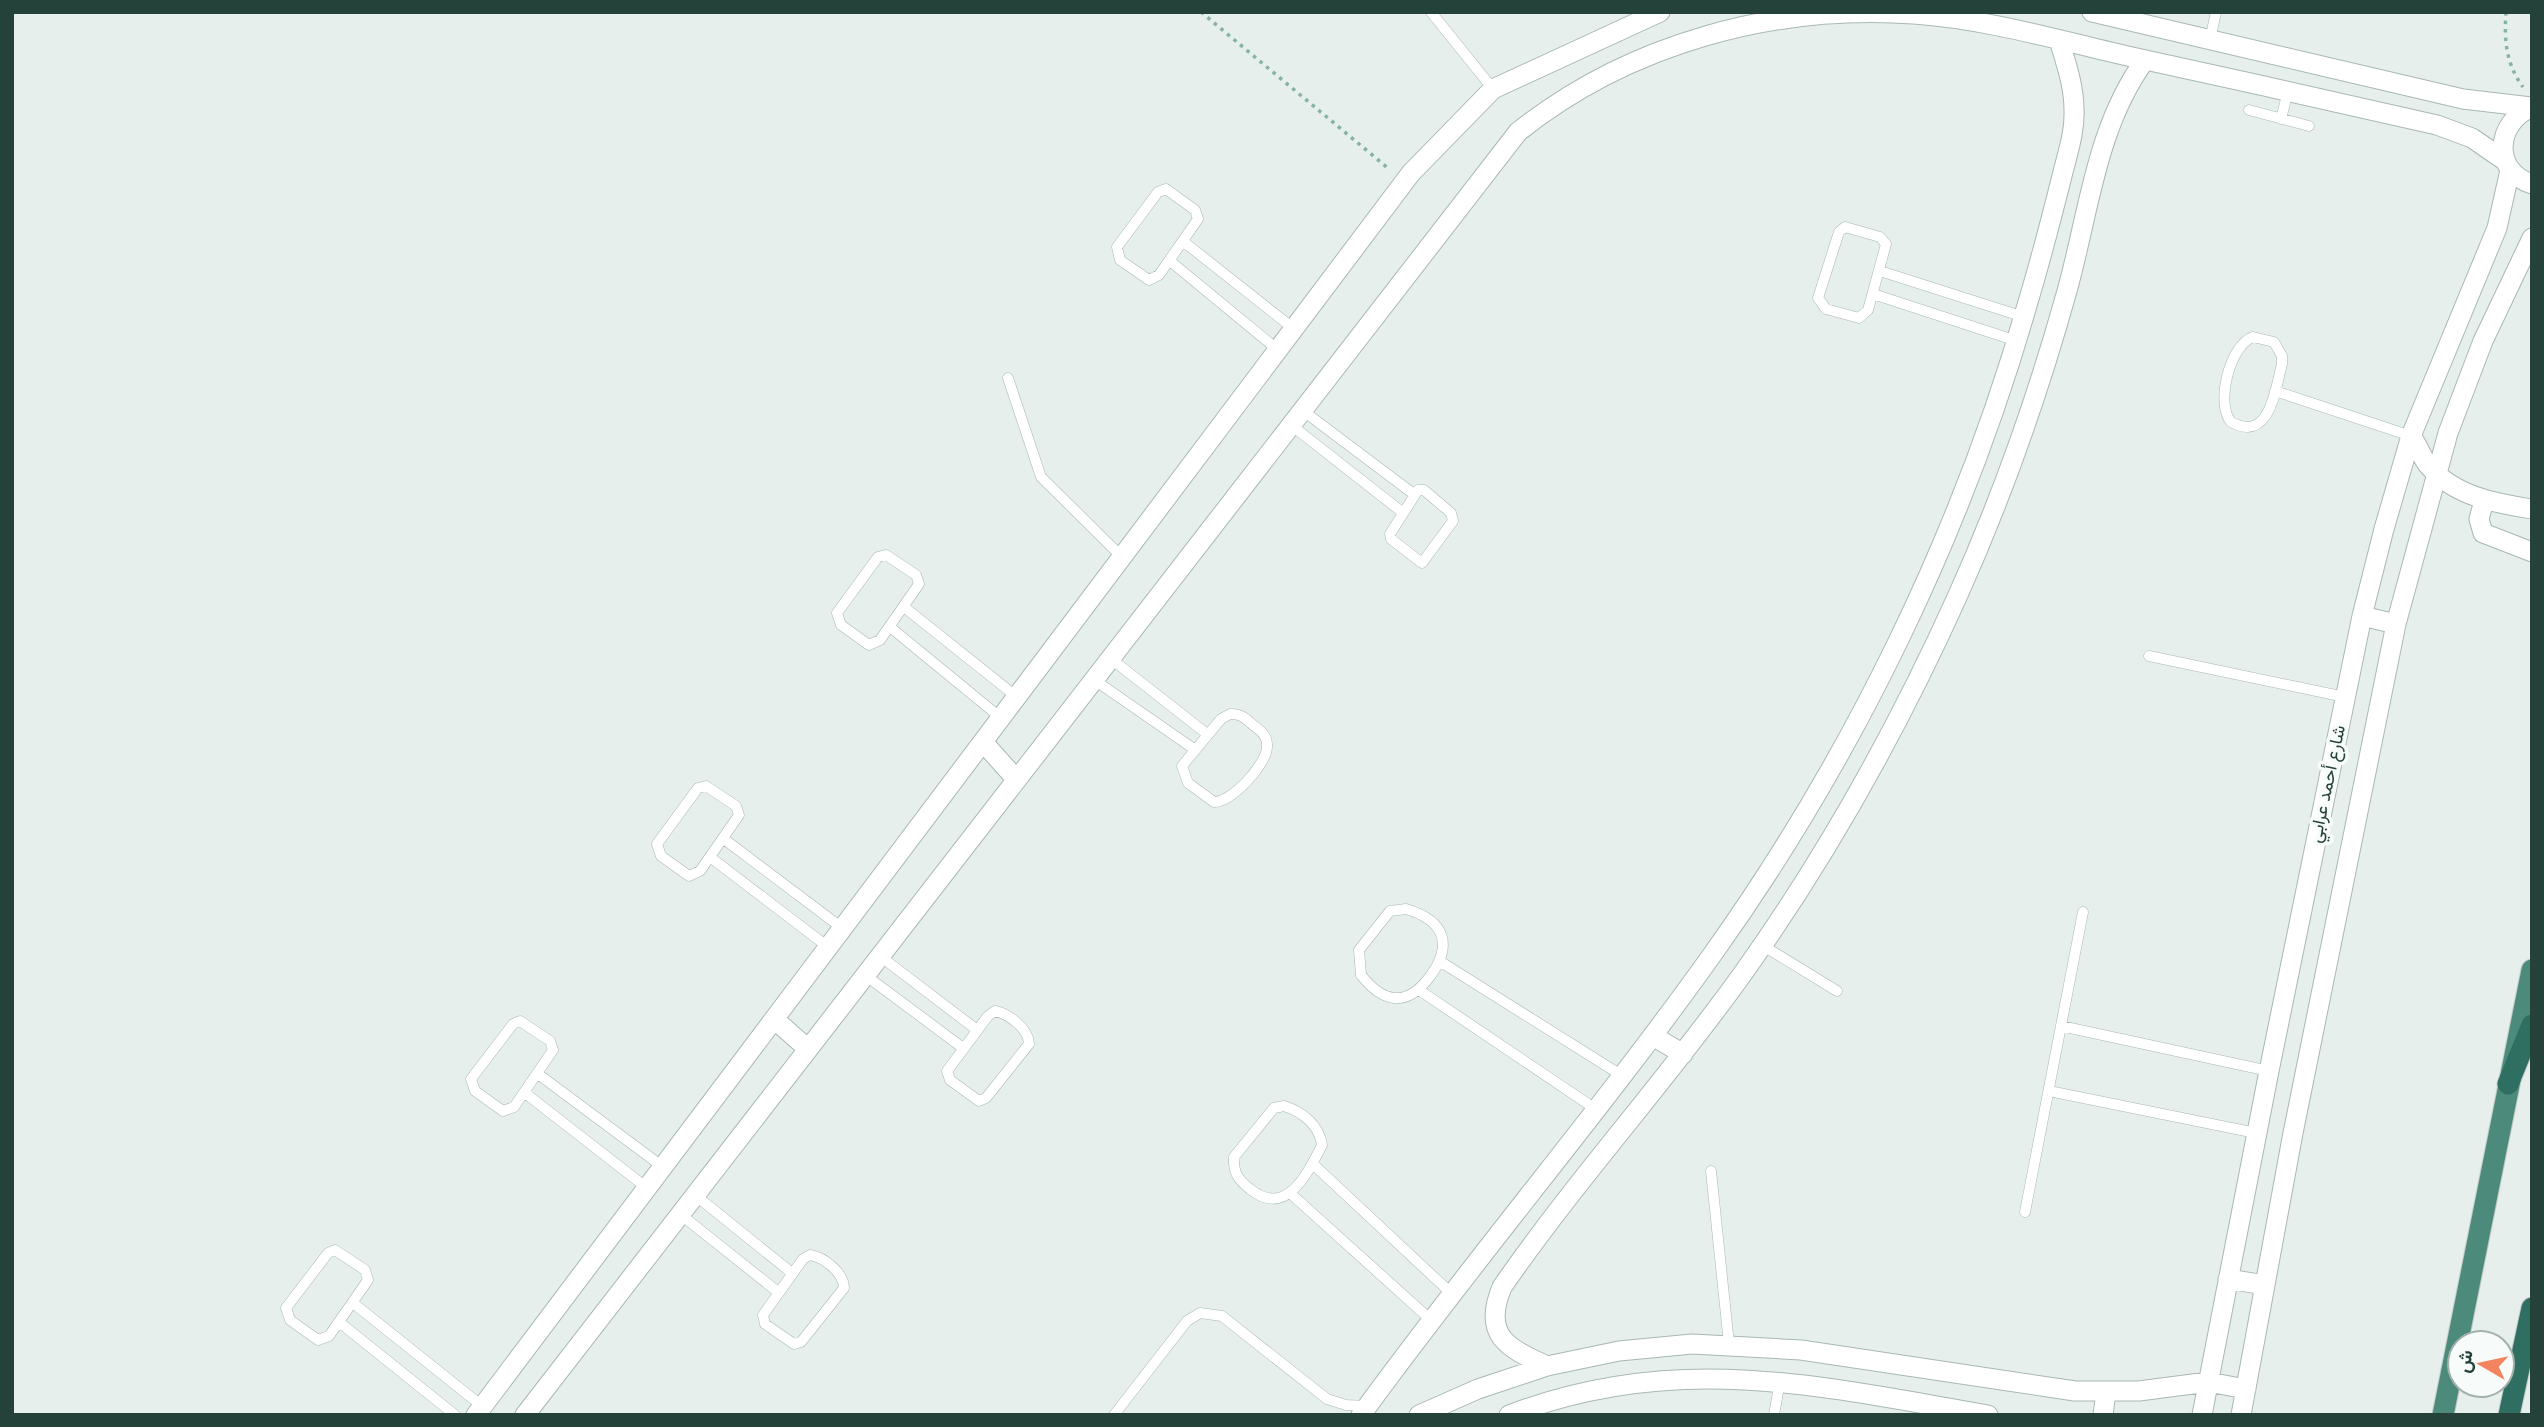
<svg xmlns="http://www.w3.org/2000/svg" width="2544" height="1427" font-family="'Varela Round',Vazirmatn,sans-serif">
<rect width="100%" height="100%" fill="#e6efeb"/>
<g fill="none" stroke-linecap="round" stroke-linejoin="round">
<g stroke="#a8b8b2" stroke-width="11">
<path id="service" d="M1431,12L1493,89
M2210,40L2216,12
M2249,110L2309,126
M2281,119L2288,91
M1166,189L1195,210L1198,219L1159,275L1149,280L1120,260L1117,247L1158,192Z
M1845,227L1880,237L1886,244L1868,310L1859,318L1826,309L1818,298L1839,232Z
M1184,242L1294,329
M1170,261L1278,350
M1880,271L2024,317
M1873,294L2017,341
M2253,337L2274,342L2282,356V364C2275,390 2270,443 2231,422C2215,403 2230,345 2253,337Z
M1008,378L1041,477L1122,557
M2275,391L2411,436
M1302,410L1415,495
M1291,425L1402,512
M1418,490H1424L1451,513L1453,521L1422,563L1391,539L1390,534Z
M886,555L916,575L919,584L880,640L869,645L841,625L837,613L878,557Z
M904,607L1017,697
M890,627L1001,718
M2149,656L2345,697
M1110,658L1207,734
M1093,679L1194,749
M1230,714C1240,713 1245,718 1253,725C1261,731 1268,736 1267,747C1267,764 1231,803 1214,802L1188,783L1182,766L1221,719Z
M706,786L736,806L739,815L700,871L689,876L661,856L657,844L698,788Z
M724,839L842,928
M710,857L828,947
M1406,909C1447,921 1453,947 1428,979C1406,1007 1383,1003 1361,975L1359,950L1390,911Z
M1762,945L1837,991
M880,956L977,1030
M1441,962L1621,1075
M865,975L963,1048
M1419,990L1597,1110
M995,1011C1009,1014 1029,1029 1029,1044L986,1098L979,1101L950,1080L947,1071L988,1016Z
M520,1021L550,1041L553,1050L514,1107L503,1111L475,1091L471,1079L513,1024Z
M2061,1026L2269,1071
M538,1074L663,1167
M2049,1091L2256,1133
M525,1093L647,1188
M1284,1106C1303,1112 1319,1125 1322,1145C1307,1175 1286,1218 1250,1189C1238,1180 1233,1172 1234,1157L1274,1108Z
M1313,1164L1452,1294
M1711,1171L1729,1344
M1290,1193L1432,1321
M695,1195L792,1273
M2025,1212L2083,912
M680,1214L778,1292
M335,1250L365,1270L368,1280L329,1336L318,1340L290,1320L286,1308L328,1253Z
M810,1255C824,1257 844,1273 844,1288L801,1342L794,1344L765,1324L763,1315L803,1259Z
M353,1303L482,1406
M339,1322L455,1415
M1114,1415L1187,1321L1200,1313L1222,1316L1327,1399L1346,1405L1366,1406
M1774,1415L1780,1381"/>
</g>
<g stroke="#a8b8b2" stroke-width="21">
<path id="minor" d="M2092,12L2463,99L2531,107
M2532,107C2496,122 2491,171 2532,184
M2411,436C2418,445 2421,456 2428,465C2454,496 2494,503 2532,509
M2484,501L2479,519L2483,533L2532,552
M2362,616L2396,624
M983,742L1016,779
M774,1019L808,1049
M1653,1036L1683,1054
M2228,1279L2265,1285
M1547,1366C1507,1348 1482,1335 1502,1287C1578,1177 1669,1078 1746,969C1829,852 1899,726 1958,595C2002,497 2038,395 2067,291C2089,212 2096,127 2145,60
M476,1415L1411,173L1493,89L1660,12
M525,1415L1518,132C1628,44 1774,4 1914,14C1987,19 2061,41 2132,57C2234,79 2335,102 2437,125L2472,138L2504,160
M1361,1415C1474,1259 1600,1112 1712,955C1852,759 1962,534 2028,302C2041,259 2052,216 2063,172C2068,152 2075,131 2074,110C2074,86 2066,63 2059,40
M1419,1415L1478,1389L1547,1366L1619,1351L1692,1344L1801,1350L2075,1391H2139L2208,1382L2246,1389
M1509,1415C1676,1351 1819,1386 1988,1415
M2103,1415L2106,1392
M2202,1415L2269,1071L2362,616L2384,529L2411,436L2497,228L2510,170
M2241,1415L2293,1133L2396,624L2448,433L2483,341L2532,238"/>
</g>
<g stroke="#c2cac8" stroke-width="23">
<path id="trunk" d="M2443,1415L2532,970"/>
</g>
<g stroke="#c2cac8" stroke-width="23">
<path id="motorway" d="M2508,1084L2532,1025
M2509,1415L2532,1308"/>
</g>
<path stroke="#86b3a5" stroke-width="3.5" stroke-dasharray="3.5 5" stroke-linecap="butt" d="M1201,12L1389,169
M2506,12C2504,40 2506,64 2523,87"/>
<use href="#service" stroke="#fff" stroke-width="10"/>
<use href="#minor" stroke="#fff" stroke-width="19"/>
<use href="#trunk" stroke="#4c8a7c" stroke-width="21"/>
<use href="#motorway" stroke="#2f6f62" stroke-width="21"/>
</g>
<g text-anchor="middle" stroke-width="7" stroke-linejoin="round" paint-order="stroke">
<g font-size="18" fill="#24423a" stroke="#f7fbf9">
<text transform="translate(2327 784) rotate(-78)" y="6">شارع أحمد عرابي</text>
</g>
</g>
<rect width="2544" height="1427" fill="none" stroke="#24423a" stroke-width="28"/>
<g transform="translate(2481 1364) rotate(279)"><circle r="33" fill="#f7fbf9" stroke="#a3b1ad" stroke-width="2"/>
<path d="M0-5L12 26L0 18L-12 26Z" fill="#f4845f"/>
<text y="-10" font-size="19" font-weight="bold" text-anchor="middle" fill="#24423a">ش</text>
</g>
</svg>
